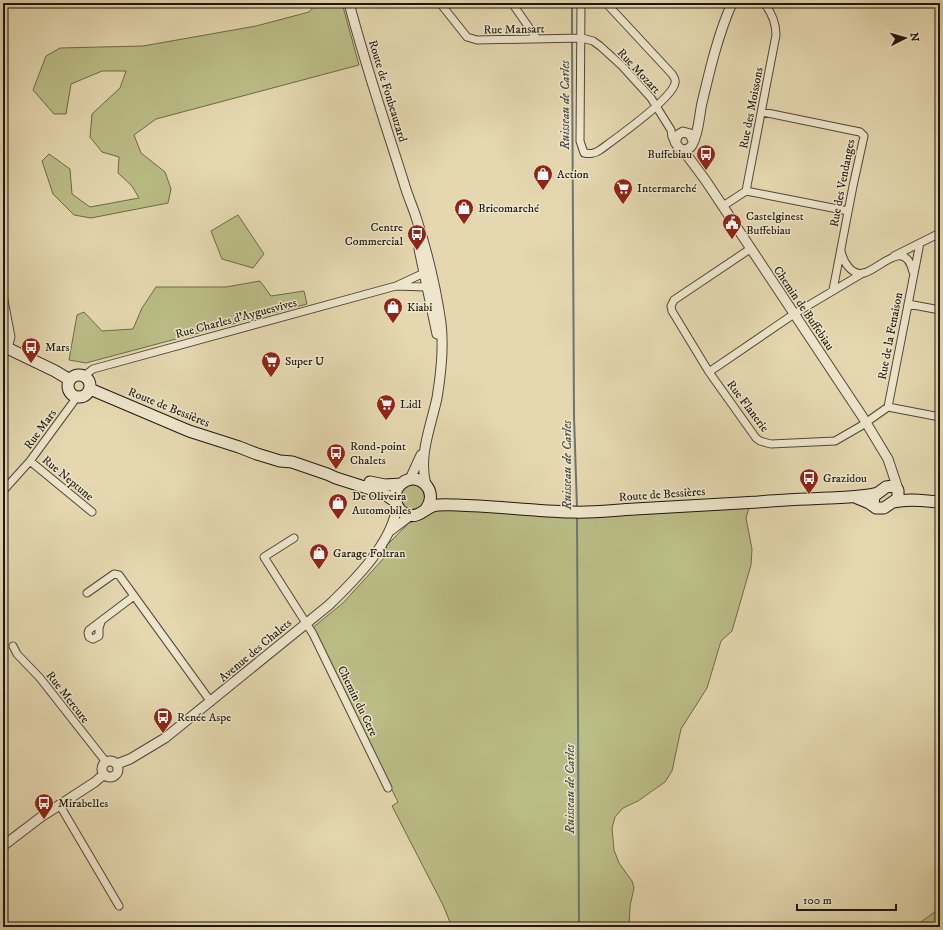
<svg xmlns="http://www.w3.org/2000/svg" width="943" height="930" font-family="'IM FELL DW Pica',serif">
<rect width="100%" height="100%" fill="#e5d8b0"/>
<filter id="stains"><feTurbulence type="fractalNoise" baseFrequency=".005" numOctaves="4"/><feColorMatrix values="0 0 0 0 .2 0 0 0 0 .09 0 0 0 0 .02 0 0 0 .5 -.17"/></filter>
<radialGradient id="worn" r=".72"><stop offset=".6" stop-color="#630" stop-opacity="0"/><stop offset="1" stop-color="#630" stop-opacity=".3"/></radialGradient>
<path fill="#bbbd87" stroke="#6c6a4a" d="M317,3H342L359,65L156,119L134,135L141,153L165,172L171,189L168,203L91,218L74,215L53,194L42,161L49,154L70,169L72,194L90,207L139,198L132,186L118,173L119,157L102,152L90,137L92,114L120,88L126,71H102L71,84L66,114H54L33,90L46,56L60,48L143,46L256,26L309,12Z
M238,215L264,254L253,268L222,259L211,231Z
M260,281L271,296L304,291L307,304L86,363L69,360L77,315L84,312L102,331L133,329L142,308L156,287H226Z
M408,484L421,485L427,496L423,508L411,512L400,505L399,492Z
M440,508L564,517L736,508H749L746,518L752,549L751,565L732,631L721,641L707,688L681,729L672,771L665,782L638,801L623,808L615,817L612,828L614,850L619,863L632,881L634,888L630,906L629,927H452L443,905L392,806L398,802L311,629L343,603L384,558L387,545L409,523L424,518Z
M940,908V927H914Z"/>
<g fill="none" stroke-linecap="round" stroke-linejoin="round">
<path stroke="#6a7674" stroke-width="2" d="M572,36V3
M572,40L574,416L577,508
M577,516L579,927"/>
<g stroke="#504736" stroke-width="9">
<path id="minor" d="M440,3L467,37L477,40L582,38L593,41L600,46L622,66L651,98L671,130L672,137L675,142
M512,3L537,39
M581,3L580,141L584,153C590,154 594,154 600,150C615,139 672,99 675,83C676,80 674,77 672,74L606,3
M762,112L860,132L864,136L853,186L833,290
M746,191L848,211
M723,206L746,191L776,35C776,22 772,13 764,3
M750,249L674,300L671,306L672,311L709,372L756,438L760,441L771,444L835,441L861,426L888,407L920,243
M841,251C843,261 851,276 864,273C880,269 905,237 913,272
M894,256L940,233
M396,286L425,287L429,284
M3,295L11,337L8,348
M908,304L940,310
M709,372L794,314L863,273
M84,376L93,369L396,286L424,273L427,275
M888,407L940,417
M30,461L92,512
M3,491L30,461L77,397
M294,538L264,557L313,634L388,788
M87,593L114,574L119,575L211,702
M101,622L99,628V636L93,639L89,637L88,633L89,630L134,596
M13,646L17,654L40,678L106,762
M59,804L119,906"/>
</g>
<g stroke="#504736" stroke-width="11">
<path id="tertiary" d="M349,3C365,64 385,123 404,183C407,194 412,205 416,217C427,251 436,288 441,323C444,348 441,374 437,398C431,426 418,456 426,485
M693,141L690,134L683,132L678,135L675,142C678,148 682,150 686,154C694,165 702,175 710,187L862,416L888,459L898,489
M682,150C686,150 690,149 692,145C699,133 699,116 702,103C710,69 718,35 732,3
M419,249L437,334
M410,479L421,455
M390,531L411,515
M102 769a8 8 0 1 1 16 0a8 8 0 1 1-16 0Z
M117,764L130,759L165,738L329,605C355,580 392,543 397,506
M3,846L41,817L95,782L104,774"/>
</g>
<g stroke="#1e170d" stroke-width="13">
<path id="secondary" d="M3,346L55,371L70,380
M68 386a11 11 0 1 1 22 0a11 11 0 1 1-22 0Z
M90,389L189,431L239,447L257,454L280,461L292,462L327,474L336,478L383,493L396,502
M370,482L385,485L401,484
M857,498L869,503L876,508H884L897,499L898,497V490L893,486L886,487L874,496L873,505
M894,502C909,498 925,501 940,502
M426,509C440,491 418,469 401,484C391,493 395,511 408,515C419,518 424,509 433,506C441,504 449,505 457,505C495,506 533,511 572,512C593,513 614,510 635,509C676,507 717,504 758,502C782,500 807,499 831,498C847,497 863,497 878,493"/>
</g>
<use href="#minor" stroke="#eee6cc" stroke-width="7"/>
<use href="#tertiary" stroke="#eee6cc" stroke-width="9"/>
<use href="#secondary" stroke="#eee6cc" stroke-width="11"/>
</g>
<defs>
<g id="bus-pin" transform="scale(1)"><path d="M0 17L-7.5 6A9.5 9.5 0 1 1 7.5 6Z" fill="#8f2418" stroke="#eee6cc"/><path d="M-5-6H5V4H4V6H2V4H-2V6H-4V4H-5ZM-3.5-4V0h7V-4ZM-3.5 1.2v1.5H-2V1.2ZM2 1.2v1.5H3.5V1.2Z" fill="#fff"/></g>
<g id="shop-pin" transform="scale(1)"><path d="M0 17L-7.5 6A9.5 9.5 0 1 1 7.5 6Z" fill="#8f2418" stroke="#eee6cc"/><path d="M-5-2.5h2.3a2.7 3.5 0 0 1 5.4 0H5L5.5 6h-11ZM-1.5-2.5h3a1.5 2.3 0 0 0-3 0Z" fill="#fff"/></g>
<g id="supermarket-pin" transform="scale(1)"><path d="M0 17L-7.5 6A9.5 9.5 0 1 1 7.5 6Z" fill="#8f2418" stroke="#eee6cc"/><path d="M-6-5.5h2.5l.6 2H6L4.5 2H-2.5L-4.4-4H-6ZM-1.5 3.2a1.3 1.3 0 1 0 .1 0ZM3 3.2a1.3 1.3 0 1 0 .1 0Z" fill="#fff"/></g>
<g id="civic-pin" transform="scale(1)"><path d="M0 17L-7.5 6A9.5 9.5 0 1 1 7.5 6Z" fill="#8f2418" stroke="#eee6cc"/><path d="M-.6-6.5H3V-4.5H.6V-3L4-1V1h2V6H-6V1h2V-1L-.6-3ZM-1.2 2.5V6h2.4V2.5Z" fill="#fff"/></g>
</defs>
<g fill-rule="evenodd">
<use href="#bus-pin" x="706" y="154"/>
<use href="#shop-pin" x="543" y="174"/>
<use href="#supermarket-pin" x="623" y="188"/>
<use href="#shop-pin" x="464" y="208"/>
<use href="#civic-pin" x="732" y="223"/>
<use href="#bus-pin" x="417" y="234"/>
<use href="#shop-pin" x="393" y="307"/>
<use href="#bus-pin" x="31" y="347"/>
<use href="#supermarket-pin" x="271" y="361"/>
<use href="#supermarket-pin" x="386" y="404"/>
<use href="#bus-pin" x="336" y="453"/>
<use href="#bus-pin" x="809" y="478"/>
<use href="#shop-pin" x="338" y="503"/>
<use href="#shop-pin" x="319" y="553"/>
<use href="#bus-pin" x="163" y="717"/>
<use href="#bus-pin" x="44" y="803"/>
</g>
<g text-anchor="middle" stroke-width="3" stroke-linejoin="round" paint-order="stroke">
<g font-size="12" fill="#1e170d" stroke="#eee6cc">
<text transform="translate(514 29) rotate(-1)" y="4">Rue Mansart</text>
<text transform="translate(639 71) rotate(47)" y="4">Rue Mozart</text>
<text transform="translate(388 91) rotate(73)" y="4">Route de Fonbeauzard</text>
<text transform="translate(751 108) rotate(-79)" y="4">Rue des Moissons</text>
<text transform="translate(842 183) rotate(-79)" y="4">Rue des Vendanges</text>
<text transform="translate(804 308) rotate(56)" y="4">Chemin de Buffebiau</text>
<text transform="translate(236 318) rotate(-15)" y="4">Rue Charles d'Ayguesvives</text>
<text transform="translate(890 336) rotate(-79)" y="4">Rue de la Fenaison</text>
<text transform="translate(748 406) rotate(53)" y="4">Rue Flanerie</text>
<text transform="translate(169 407) rotate(22)" y="4">Route de Bessières</text>
<text transform="translate(40 429) rotate(-54)" y="4">Rue Mars</text>
<text transform="translate(68 478) rotate(40)" y="4">Rue Neptune</text>
<text transform="translate(662 494) rotate(-4)" y="4">Route de Bessières</text>
<text transform="translate(255 650) rotate(-40)" y="4">Avenue des Chalets</text>
<text transform="translate(68 697) rotate(52)" y="4">Rue Mercure</text>
<text transform="translate(358 701) rotate(64)" y="4">Chemin du Cere</text>
</g>
<g font-size="12" fill="#1e170d" stroke="#eee6cc" text-anchor="start">
<text x="692" y="158" text-anchor="end">Buffebiau</text>
<text x="557" y="178">Action</text>
<text x="637" y="192">Intermarché</text>
<text x="478" y="212">Bricomarché</text>
<text x="746" y="220">Castelginest<tspan x="746" dy="14">Buffebiau</tspan></text>
<text x="403" y="231" text-anchor="end">Centre<tspan x="403" dy="14">Commercial</tspan></text>
<text x="407" y="311">Kiabi</text>
<text x="45" y="351">Mars</text>
<text x="285" y="365">Super U</text>
<text x="400" y="408">Lidl</text>
<text x="350" y="450">Rond-point<tspan x="350" dy="14">Chalets</tspan></text>
<text x="823" y="482">Grazidou</text>
<text x="352" y="500">De Oliveira<tspan x="352" dy="14">Automobiles</tspan></text>
<text x="333" y="557">Garage Foltran</text>
<text x="177" y="721">Renée Aspe</text>
<text x="58" y="807">Mirabelles</text>
</g>
<g font-size="13" font-style="italic" fill="#4a4f49" stroke="#eee6cc">
<text transform="translate(564 105) rotate(-90)" y="5">Ruisseau de Carles</text>
<text transform="translate(566 465) rotate(-90)" y="5">Ruisseau de Carles</text>
<text transform="translate(569 789) rotate(-90)" y="5">Ruisseau de Carles</text>
</g>
</g>
<rect width="943" height="930" fill="none" stroke="#e5d8b0" stroke-width="16"/>
<rect x="4" y="4" width="935" height="922" fill="none" stroke="#1e170d" stroke-width="2"/>
<rect x="8" y="8" width="927" height="914" fill="none" stroke="#1e170d"/>
<g transform="translate(905 38) rotate(84)" stroke="#eee6cc" stroke-width="3" paint-order="stroke">
<path d="M0-3L7 15L0 10L-7 15Z" fill="#1e170d"/>
<text y="-6" font-size="11" font-weight="bold" text-anchor="middle" fill="#1e170d">N</text>
</g>
<path d="M797 904v6h99v-6" fill="none" stroke="#1e170d" stroke-width="2"/>
<text x="803" y="904" font-size="12" fill="#1e170d" stroke="#eee6cc" stroke-width="3" paint-order="stroke">100 m</text>
<rect width="100%" height="100%" filter="url(#stains)"/>
<rect width="100%" height="100%" fill="url(#worn)"/>
</svg>
